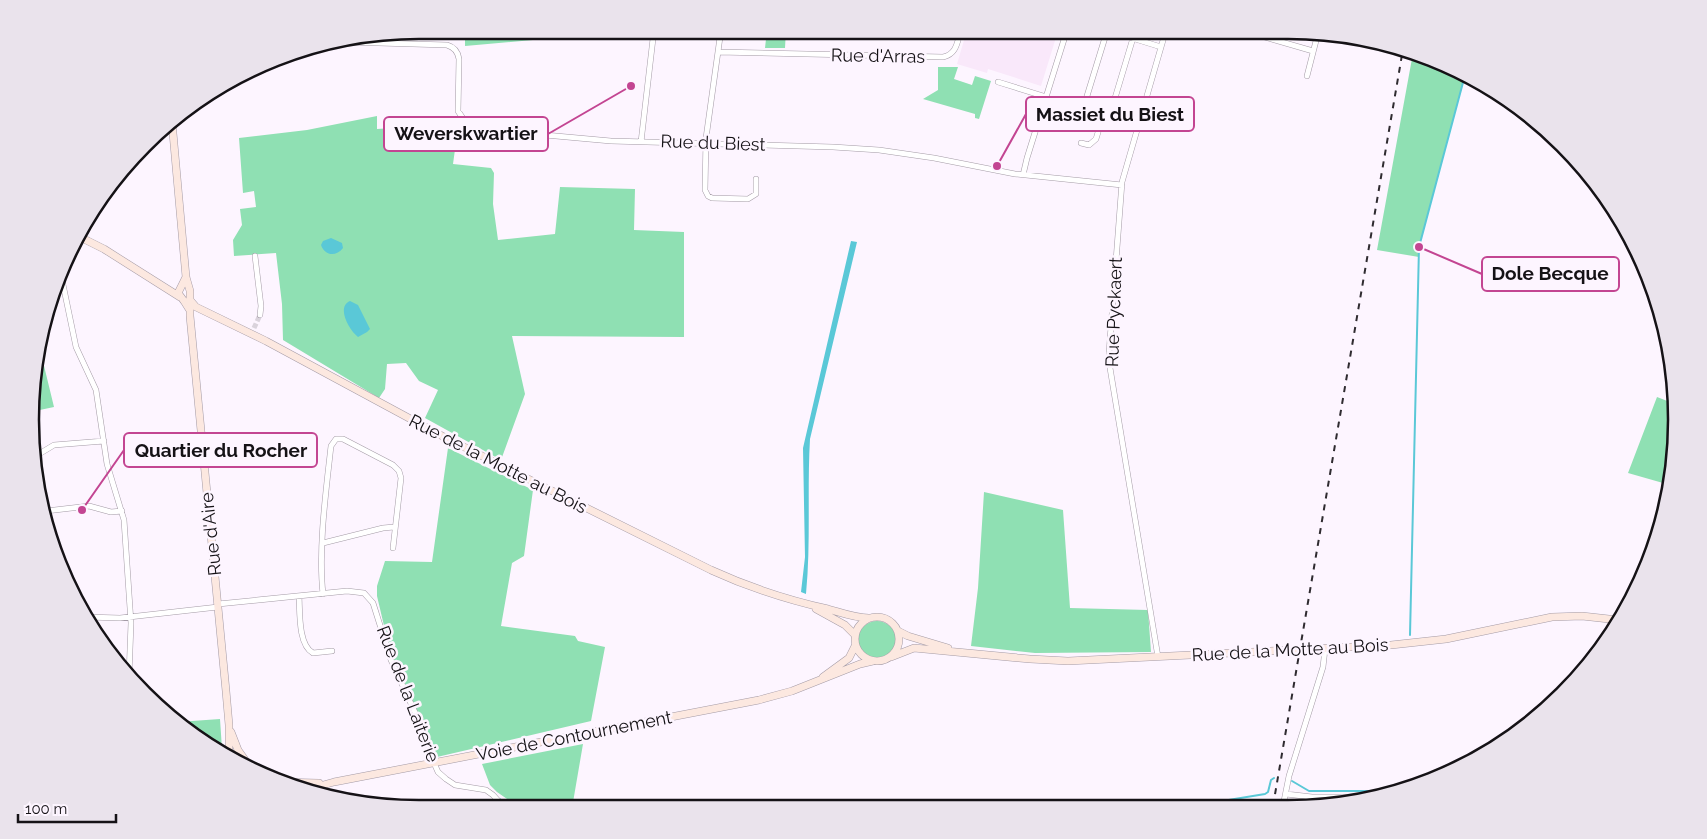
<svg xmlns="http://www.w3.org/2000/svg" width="1707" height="839" font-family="Raleway,sans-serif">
<rect width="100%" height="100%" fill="#fdf5ff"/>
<path fill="#f9e8fa" d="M967,30L1058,31L1041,86L988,69L987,73L957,64Z"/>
<path fill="#8fe0b3" d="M465,30H534L533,40L465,46Z
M767,30H786L785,48H765Z
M1413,53L1437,60L1465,75L1419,247V257L1377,250Z
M938,67H958L954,79L972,85L975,76L991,81L979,119L975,118V114L923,99L938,90Z
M377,116V129L393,128L395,142L450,132L451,127L458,128L453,164L491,168L494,173L493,204L498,240L555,234L560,187L635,189L634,230L684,232V337L512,336L525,394L501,460L425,418L438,390L419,381L406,363L387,364L385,389L379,398L283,340L282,304L276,253L234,256L233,240L242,225L240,209L256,207L254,191L243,193L239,138L307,130Z
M38,341L54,407L35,411L38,343Z
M1657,397L1675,404L1677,420L1670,485L1628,473Z
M448,448L533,490L524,556L512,563L501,626L575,636L578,641L605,647L591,721L437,757L402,679L389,647L377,596V586L385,561L432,562Z
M984,492L1063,510L1070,608L1148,610L1151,652L1035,653L971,646L978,588Z
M858 640a19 19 0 1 1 38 0a19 19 0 1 1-38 0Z
M220,719L222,749L178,722Z
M583,744L572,808L513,803L497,792L490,785L482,764Z"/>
<path fill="#5ac8d7" d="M331,238L342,243L343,248C336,257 325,256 321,245L323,241Z
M851,241L857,242L810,439C807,491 811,542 806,594L801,592L805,557L803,448Z
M350,301L358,305L370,329L367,332L358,337C349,330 336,307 350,301Z"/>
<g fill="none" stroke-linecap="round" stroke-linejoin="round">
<path stroke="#5ac8d7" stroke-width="2" d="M1410,635L1419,247L1465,75
M1292,781L1309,791H1393
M499,799L510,805L542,809
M1192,806L1265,794L1268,792L1271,780L1274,778
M483,809L495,800"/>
<path stroke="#dad3dc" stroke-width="5" stroke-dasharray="5 2.5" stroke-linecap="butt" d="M254,328L260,315"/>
<g stroke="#a49ba6" stroke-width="6">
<path id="street" d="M721,30L706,138L705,190L708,196L712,198L748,199L756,194V179
M1106,30L1161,47
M1240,30L1313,51
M344,42L447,45C454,47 458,52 459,59L458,111L464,120L472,123L545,135L611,141L833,147L879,150L934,158L1015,174L1122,185
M718,52L943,57C957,54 957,42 961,30
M1307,76L1318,33
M998,82L1098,113L1102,116
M1083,109L1107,31
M641,142L654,30
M1081,143L1089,145L1096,139L1102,119V116L1109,112L1112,108L1133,38
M1023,175L1027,158L1067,30
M255,256L261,306L260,315
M60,270L76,347L96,390L107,464L124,520L131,623L129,676
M34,457L54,445L104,441
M46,511L89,506L111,512L122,511
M323,543L383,528L394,527
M323,594C318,549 326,491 331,446L336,439H343L393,465L399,471L401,478L393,548
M299,596C300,612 298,645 313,653L332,651
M218,604L347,591L364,593L373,603L391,660L424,732L434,763L438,772L446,779L455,785L486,790L493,795L502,805L510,809
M86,617L120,618L218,607
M1158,657L1110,368L1109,353L1122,182L1166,30
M1286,794L1312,797H1370
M1283,806L1289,776L1323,667L1325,649"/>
</g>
<g stroke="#a49ba6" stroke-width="8">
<path id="secondary" d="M172,122L186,277L190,291V316L226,691L229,725V753
M78,236L104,249L180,297
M186,277L178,293L184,301L189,309
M190,300L196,307L266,341L444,437L711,570C748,587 788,600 828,609C842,613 855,618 869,618
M816,609L845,625L855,635
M855 639a22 22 0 1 1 44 0a22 22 0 1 1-44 0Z
M898,631L908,636L948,648
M891,657L914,648L1030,659L1068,661L1391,645L1446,639L1552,617L1582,616L1618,620
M823,677L849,658L855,646
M231,732L238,750L250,767
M280,782L319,783
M305,790L334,782L759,700L792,691L860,664L873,661"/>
</g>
<g stroke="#a67b6a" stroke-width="9">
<path id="primary" d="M251,768L261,773"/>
</g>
<use href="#street" stroke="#fff" stroke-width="5"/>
<use href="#secondary" stroke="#fce8e0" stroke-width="7"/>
<use href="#primary" stroke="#f8d2c1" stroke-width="8"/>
<path stroke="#2f2b30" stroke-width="2" stroke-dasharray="6 6" stroke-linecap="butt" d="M1273,806L1403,49"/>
</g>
<g text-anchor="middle" stroke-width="5" stroke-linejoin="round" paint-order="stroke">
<g font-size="18" fill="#151216" stroke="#fdf5ff">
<text transform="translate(878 56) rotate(1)" y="6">Rue d'Arras</text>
<text transform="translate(713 143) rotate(2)" y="6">Rue du Biest</text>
<text transform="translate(1114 312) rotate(-88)" y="6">Rue Pyckaert</text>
<text transform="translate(498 464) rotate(27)" y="6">Rue de la Motte au Bois</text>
<text transform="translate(211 534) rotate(-96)" y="6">Rue d'Aire</text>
<text transform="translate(1290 650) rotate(-3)" y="6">Rue de la Motte au Bois</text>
<text transform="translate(408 694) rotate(69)" y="6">Rue de la Laiterie</text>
<text transform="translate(574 736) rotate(-11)" y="6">Voie de Contournement</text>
</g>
</g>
<path d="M0 0H1707V839H0ZM419 39H1288A380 380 0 0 1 1668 419V420A380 380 0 0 1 1288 800H419A380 380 0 0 1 39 420V419A380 380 0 0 1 419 39Z" fill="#eae3ec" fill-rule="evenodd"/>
<path fill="none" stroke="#151216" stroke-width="2.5" d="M419 39H1288A380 380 0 0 1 1668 419V420A380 380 0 0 1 1288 800H419A380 380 0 0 1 39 420V419A380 380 0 0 1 419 39Z"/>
<path fill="none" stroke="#c34592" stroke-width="2" d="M997 166L1026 114M631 86L548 134M1419 247L1482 274M82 510L124 450"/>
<g fill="#c34592" stroke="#fdf5ff" stroke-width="2">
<circle cx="997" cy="166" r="5"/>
<circle cx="631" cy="86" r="5"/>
<circle cx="1419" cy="247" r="5"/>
<circle cx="82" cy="510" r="5"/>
</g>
<g fill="#fdf5ff" stroke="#c34592" stroke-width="2">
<rect x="1026" y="97" width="168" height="34" rx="5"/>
<rect x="384" y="117" width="164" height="34" rx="5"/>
<rect x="1482" y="257" width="137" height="34" rx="5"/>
<rect x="124" y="433" width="193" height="34" rx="5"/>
</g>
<g font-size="19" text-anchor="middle" font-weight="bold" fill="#151216">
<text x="1110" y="121">Massiet du Biest</text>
<text x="466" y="140">Weverskwartier</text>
<text x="1550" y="280">Dole Becque</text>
<text x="221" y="457">Quartier du Rocher</text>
</g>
<path d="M18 814v8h98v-8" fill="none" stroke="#151216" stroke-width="2.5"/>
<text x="25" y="814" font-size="15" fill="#151216" stroke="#fdf5ff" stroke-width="4" paint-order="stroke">100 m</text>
</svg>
